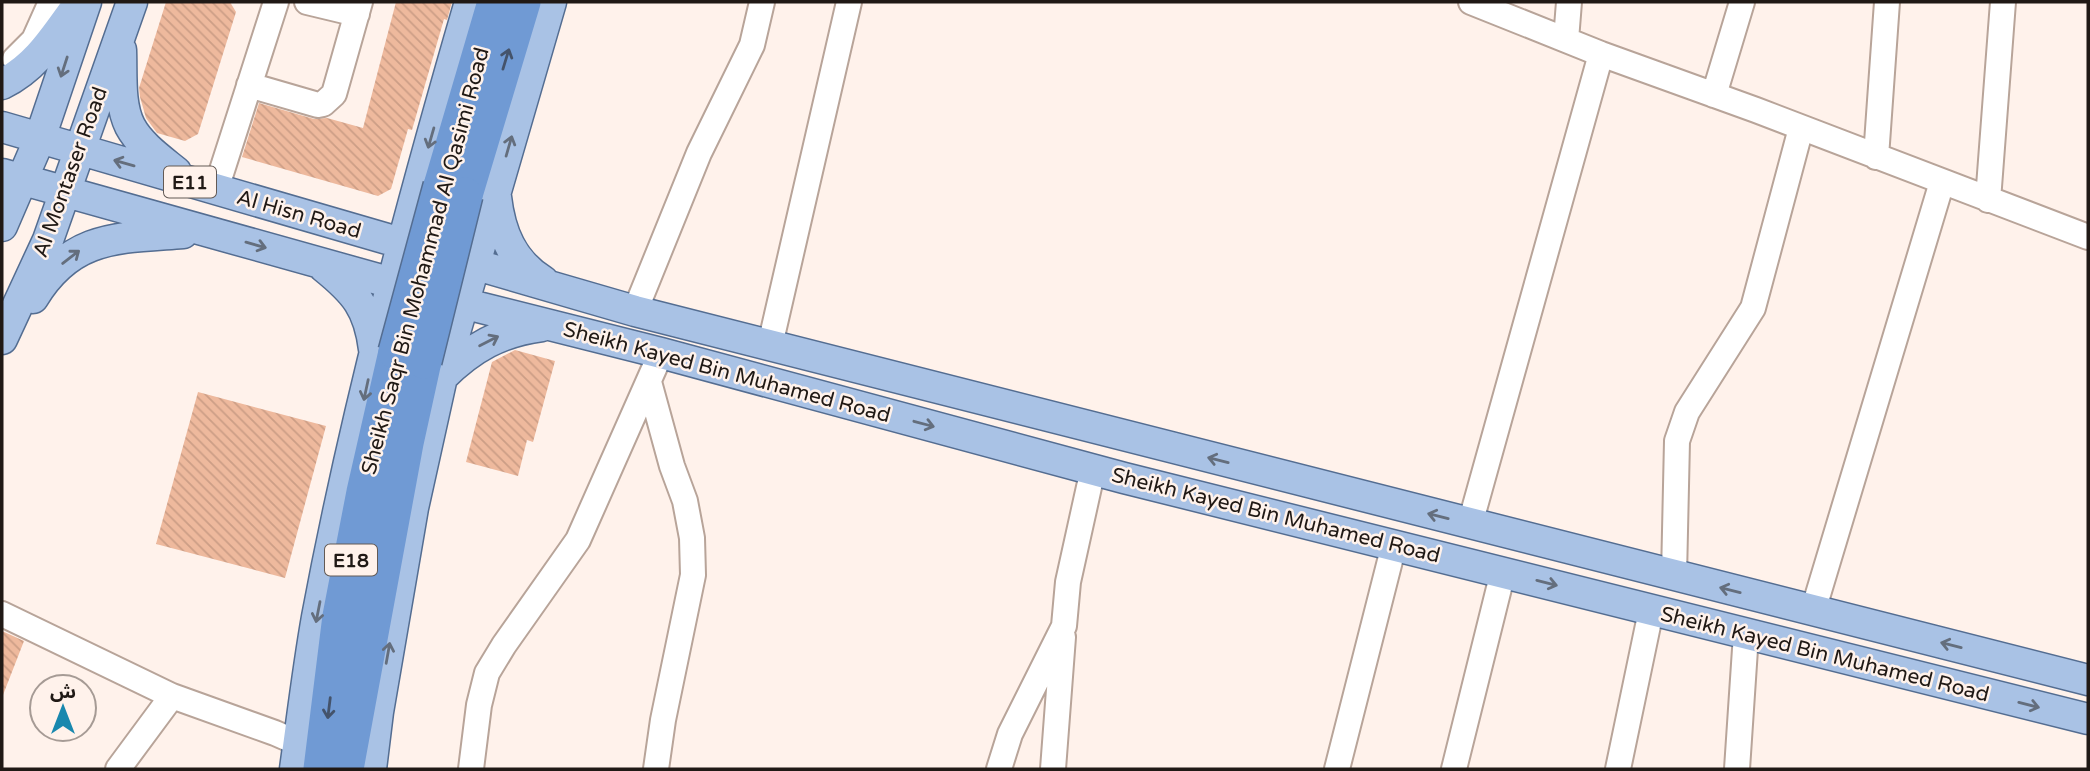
<svg xmlns="http://www.w3.org/2000/svg" width="2090" height="771" font-family="'Varela Round','Noto Sans Arabic',sans-serif">
<defs>
<pattern id="building-back-hatch" width="6" height="6" patternUnits="userSpaceOnUse" patternTransform="scale(1.75)"><rect width="6" height="6" fill="#eeb99d"/><path d="M-1 5l2 2M0 0l6 6M5-1l2 2" fill="none" stroke="#cc9e86"/></pattern>
</defs>
<rect width="100%" height="100%" fill="#fff2eb"/>
<path fill="url(#building-back-hatch)" d="M166,2H230L236,12L198,134L185,141L157,133L146,118L140,97L139,88Z
M396,2H452L447,20L444,19L412,130L408,129L391,189L378,196L242,157L259,103L314,119L327,118L363,128Z
M515,350L555,361L533,442L527,440L518,476L466,462L492,362Z
M198,392L326,426L285,578L156,544Z
M2,631L24,641L3,695H2Z"/>
<g fill="none" stroke-linecap="round" stroke-linejoin="round">
<g stroke="#b8a499" stroke-width="28">
<path id="minor" d="M307,2L357,14
M1471,2L1601,54L1756,110L2088,237
M1566,40L1569,2
M15,59L34,40L51,2
M249,85L318,105L323,104L334,94L360,2
M1714,95L1742,2
M1876,157L1887,2
M216,189L276,2
M1988,200L2003,2
M635,311L699,153L752,45L762,2
M770,345L849,2
M649,382L672,466L685,501L692,538L693,575L663,720L656,769
M1470,524L1601,54
M1674,576L1677,441L1687,412L1753,308L1801,128
M1813,611L1942,182
M2,614L172,696L275,733L298,743
M118,769L172,696
M471,769L479,705L487,673L504,645L578,540L661,353
M999,769L1010,734L1064,626L1068,582L1093,469
M1053,769L1063,637
M1337,769L1394,545
M1454,769L1503,572
M1618,769L1651,611
M1737,769L1746,634"/>
</g>
<g stroke="#546d91" stroke-width="33">
<path id="major" d="M121,50C122,74 119,104 130,126C140,145 160,159 176,172
M2,84C35,68 53,39 74,10
M2,127L635,311L2088,680
M2,174L478,307L661,353L1124,478L2088,719
M496,197C500,232 512,262 543,281
M2,226L40,138L86,2
M324,267C355,292 369,308 374,349
M33,298C71,235 118,238 183,233
M2,339L48,240L132,2
M442,377C471,348 501,331 542,326
M295,769C302,719 308,668 317,617C356,409 411,205 470,2
M371,769L378,712L413,508L442,377L551,2"/>
</g>
<g stroke="#546d91" stroke-width="38">
<path id="highway" d="M441,186L495,2
M465,195L523,2
M321,769L340,616L364,492L396,352
M346,769L406,443L424,361"/>
</g>
<use href="#minor" stroke="#fff" stroke-width="24"/>
<use href="#major" stroke="#a9c2e5" stroke-width="30"/>
<use href="#highway" stroke="#709ad4" stroke-width="35"/>
<g stroke="#546d91" stroke-width="38" stroke-linecap="butt">
<path id="highway-bridge" d="M396,352L441,186
M424,361L465,195"/>
</g>
<use href="#highway-bridge" stroke="#709ad4" stroke-width="35"/>
</g>
<defs><path id="oneway-shaft" d="M-6 0H5M1.5-3L5.5 0L1.5 3" fill="none" stroke-width="1.6" stroke-linecap="round" stroke-linejoin="round" transform="scale(1.75)"/></defs>
<g stroke="#44536b">
<use href="#oneway-shaft" transform="translate(506 59) rotate(-73)"/>
<use href="#oneway-shaft" transform="translate(329 708) rotate(97)"/>
</g>
<g stroke="#646e7d">
<use href="#oneway-shaft" transform="translate(64 67) rotate(108)"/>
<use href="#oneway-shaft" transform="translate(431 138) rotate(106)"/>
<use href="#oneway-shaft" transform="translate(509 146) rotate(-74)"/>
<use href="#oneway-shaft" transform="translate(124 163) rotate(-164)"/>
<use href="#oneway-shaft" transform="translate(256 245) rotate(16)"/>
<use href="#oneway-shaft" transform="translate(71 257) rotate(-38)"/>
<use href="#oneway-shaft" transform="translate(489 341) rotate(-27)"/>
<use href="#oneway-shaft" transform="translate(366 390) rotate(102)"/>
<use href="#oneway-shaft" transform="translate(924 424) rotate(15)"/>
<use href="#oneway-shaft" transform="translate(1218 460) rotate(-166)"/>
<use href="#oneway-shaft" transform="translate(1438 516) rotate(-166)"/>
<use href="#oneway-shaft" transform="translate(1547 583) rotate(14)"/>
<use href="#oneway-shaft" transform="translate(1730 590) rotate(-166)"/>
<use href="#oneway-shaft" transform="translate(318 612) rotate(101)"/>
<use href="#oneway-shaft" transform="translate(1951 645) rotate(-166)"/>
<use href="#oneway-shaft" transform="translate(388 653) rotate(-80)"/>
<use href="#oneway-shaft" transform="translate(2029 705) rotate(14)"/>
</g>
<g text-anchor="middle" stroke-width="5" stroke-linejoin="round" paint-order="stroke">
<g fill="#fff2eb" stroke="#635a55" stroke-width="2">
<rect x="164" y="166.5" width="52" height="31" rx="5"/>
<rect x="325" y="544.5" width="52" height="31" rx="5"/>
</g>
<g font-size="19" font-weight="bold" fill="#201915">
<text x="190" y="189">E11</text>
<text x="351" y="567">E18</text>
</g>
<g font-size="21" fill="#201915" stroke="#fff2eb">
<text transform="translate(70 172) rotate(-70)" y="7">Al Montaser Road</text>
<text transform="translate(299 214) rotate(16)" y="7">Al Hisn Road</text>
<text transform="translate(425 261) rotate(-75)" y="7">Sheikh Saqr Bin Mohammad Al Qasimi Road</text>
<text transform="translate(727 372) rotate(15)" y="7">Sheikh Kayed Bin Muhamed Road</text>
<text transform="translate(1276 515) rotate(14)" y="7">Sheikh Kayed Bin Muhamed Road</text>
<text transform="translate(1825 654) rotate(14)" y="7">Sheikh Kayed Bin Muhamed Road</text>
</g>
</g>
<rect width="2090" height="771" fill="none" stroke="#201915" stroke-width="7"/>
<g transform="translate(63 708)"><circle r="33" fill="#fff2eb" stroke="#a69b95" stroke-width="2"/>
<path d="M0-5L12 26L0 18L-12 26Z" fill="#1988ae"/>
<text y="-10" font-size="19" font-weight="bold" text-anchor="middle" fill="#201915">ش</text>
</g>
</svg>
